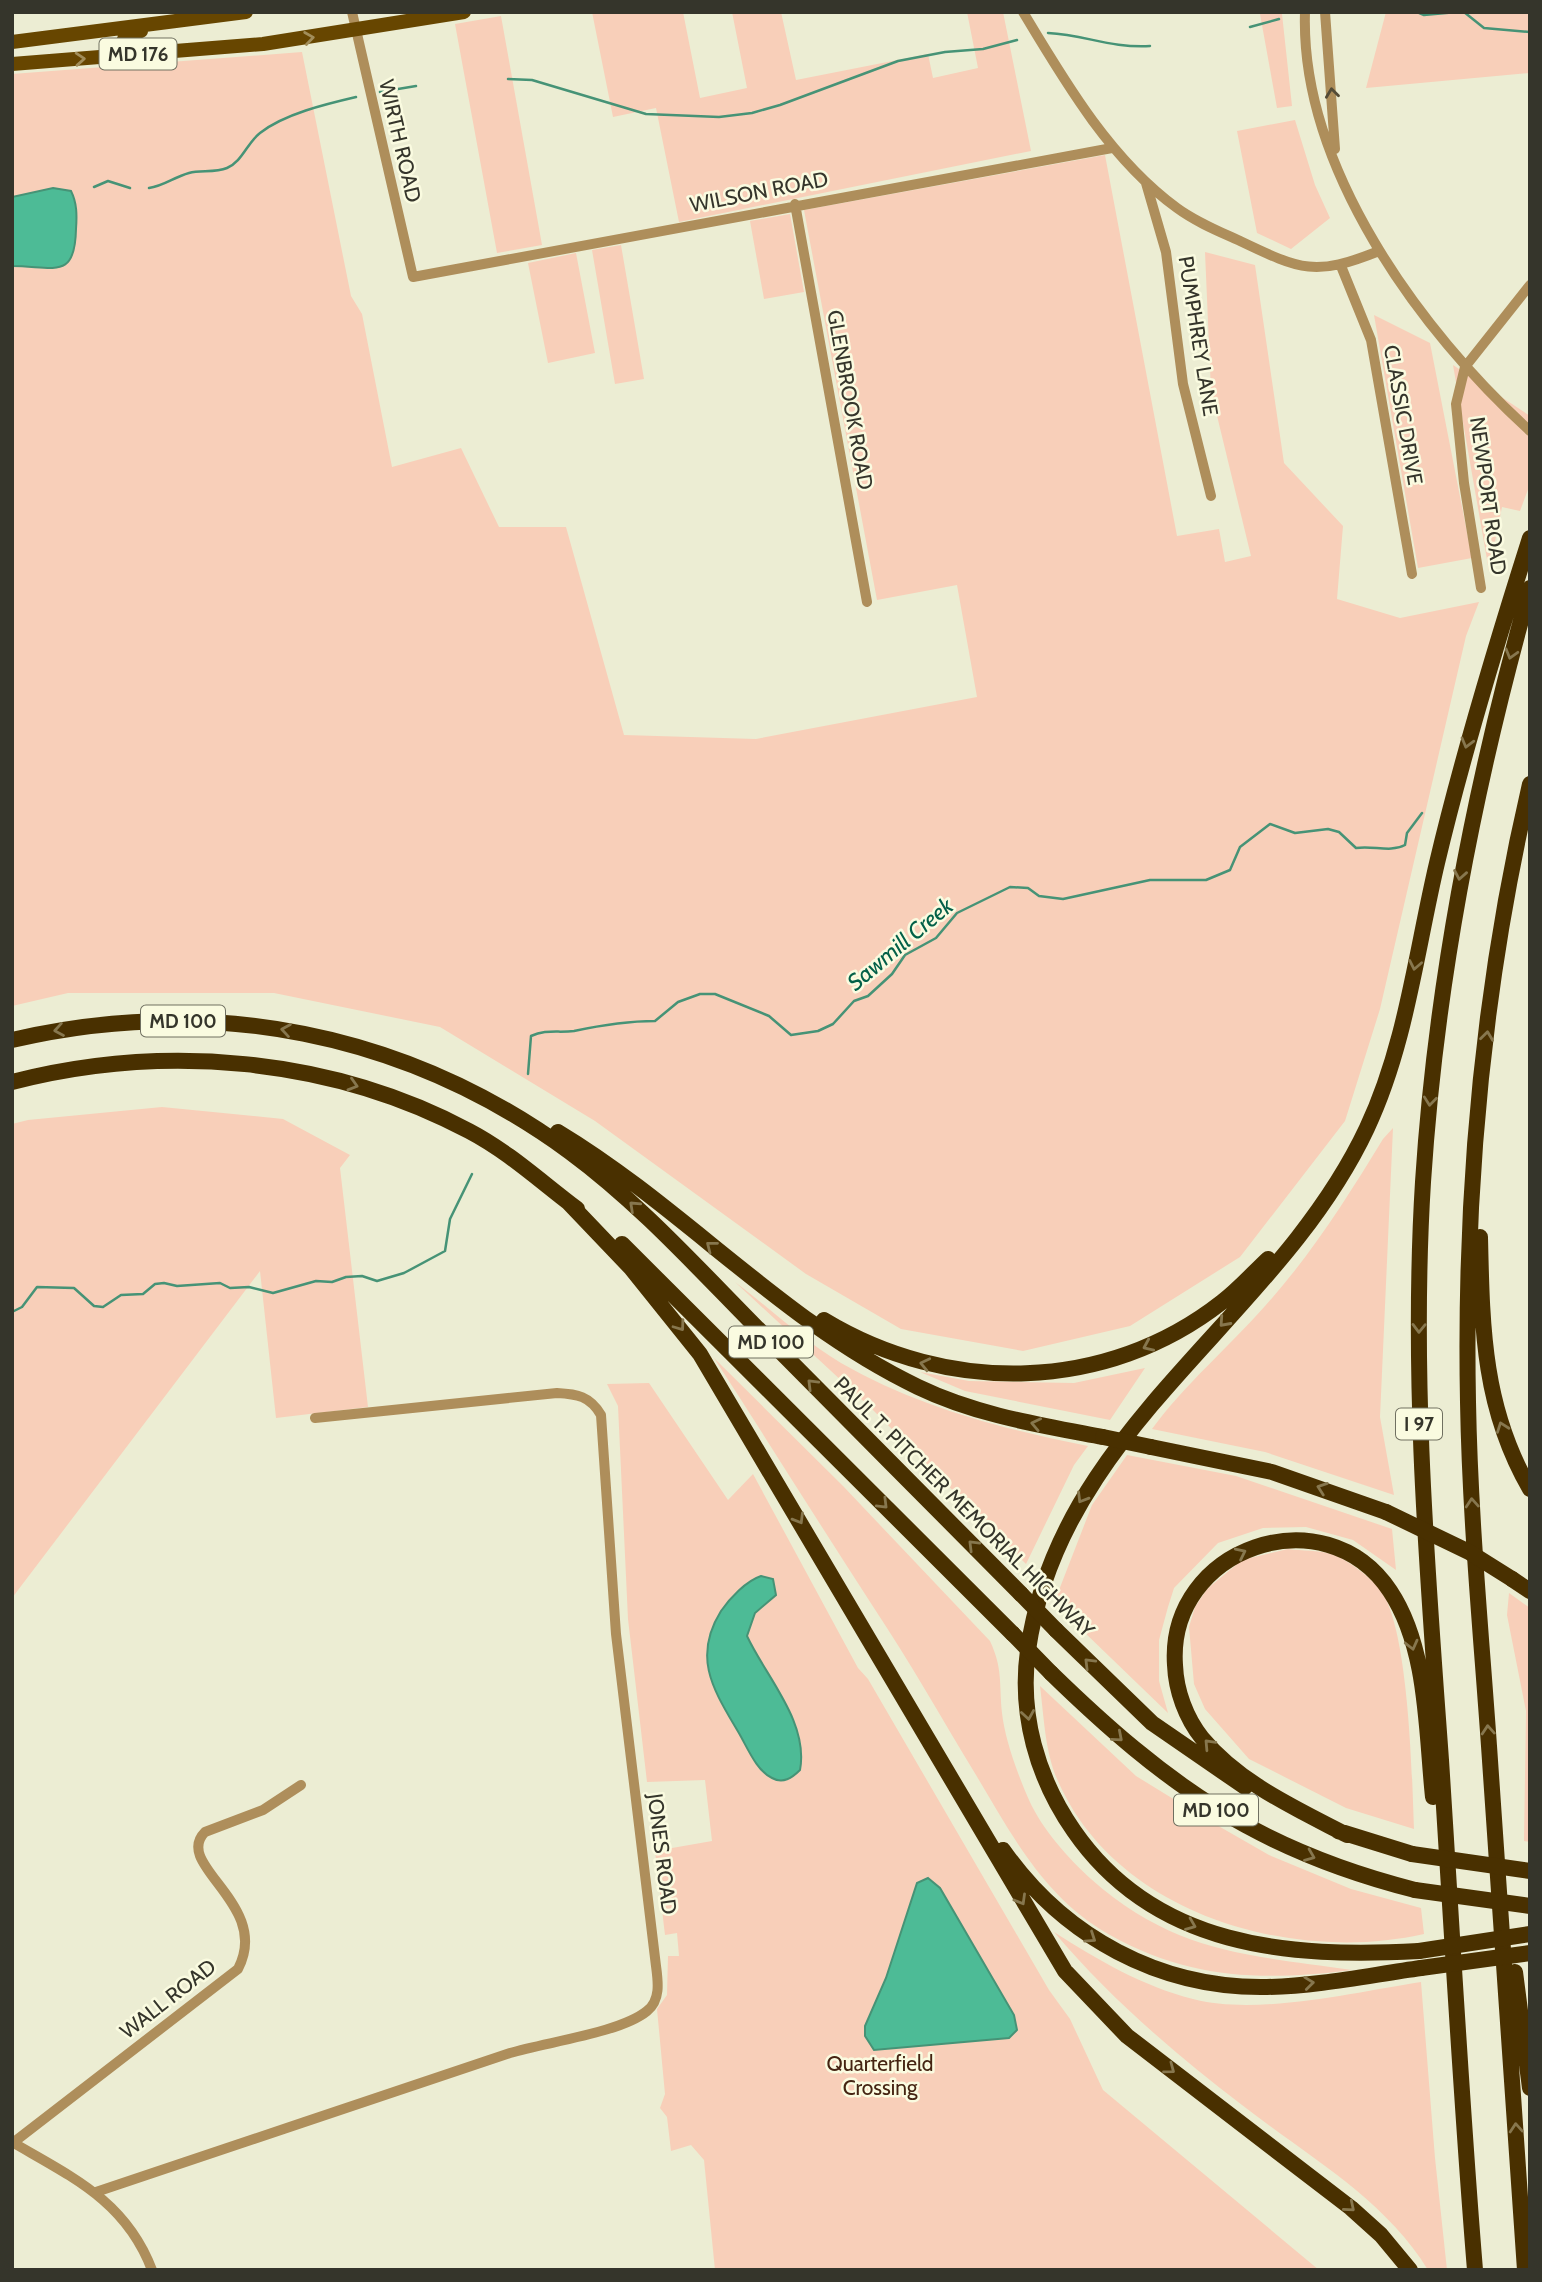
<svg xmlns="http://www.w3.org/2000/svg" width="1542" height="2282" font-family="Cabin,sans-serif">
<rect width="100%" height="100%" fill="#ecedd3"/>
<path fill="#f8cfb9" d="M592,12H683L700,98L747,88L732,12H781L796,80L928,54L933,78L978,68L967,12H1003L1031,151L679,222L656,108L613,117Z
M1386,12H1530V73L1366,88Z
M1260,14H1282L1292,106L1277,108Z
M501,16L542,245L497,253L455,24Z
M302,52L351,296L362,314L392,467L461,448L499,527H566L624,735L756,739L977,697L957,585L877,600L804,210L1105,155L1177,536L1219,529L1225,562L1251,556L1211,391L1205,252L1255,265L1284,463L1343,526L1337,599L1400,618L1479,602L1466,636L1380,1009L1345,1121L1240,1257L1130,1326L1023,1351L901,1329L806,1274L595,1121L440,1027L274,993H68L12,1006V74Z
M1295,120L1315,185L1330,218L1291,249L1257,233L1237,131Z
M790,214L804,292L764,299L750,221Z
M621,245L644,379L615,384L592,250Z
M576,253L595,353L548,363L528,263Z
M1374,315L1430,343L1472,558L1418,568Z
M1453,365L1530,416V484L1520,511L1502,507L1489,571Z
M162,1107L283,1119L350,1155L340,1168L368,1407L276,1418L260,1271L12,1598V1124L28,1120Z
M1393,1128L1380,1417L1394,1495L1265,1452L1152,1429C1185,1384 1228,1348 1265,1306C1311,1255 1347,1198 1383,1139Z
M735,1282C770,1308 804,1341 841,1363C918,1407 1002,1429 1088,1446L1074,1465L1026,1564L872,1409Z
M714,1358L843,1486L990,1641C1003,1669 999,1683 1002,1713C1005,1740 1018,1775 1029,1800C1042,1829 1068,1858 1091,1879C1175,1953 1247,1955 1352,1970C1264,1981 1190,1980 1110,1935C1045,1899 1013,1837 976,1775C942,1719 910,1662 874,1608C820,1525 768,1441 714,1358Z
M1145,1368L1110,1420L965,1391L920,1372L969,1381L1074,1383Z
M649,1383L728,1500L753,1474L858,1668L868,1679L1049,1990L1070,2019L1103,2090L1319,2270H715L704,2160L691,2145L671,2151L667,2117L660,2108L665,2094L657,2009L667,1995L668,1956H679L677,1933L665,1935L655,1851L712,1841L705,1780L647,1782L628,1619L618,1406L607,1384Z
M1127,1455L1236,1476L1392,1529L1396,1570L1353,1540L1306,1527L1263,1528L1218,1543L1174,1588L1168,1607L1159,1640V1681L1168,1713L1054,1603L1092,1505Z
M1288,1549C1302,1551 1318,1550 1331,1554C1347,1559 1372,1578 1382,1592C1409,1634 1412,1775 1414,1829L1346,1808L1249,1759L1205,1709L1194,1684L1189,1627L1195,1607L1207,1589L1242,1560Z
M1509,1593L1530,1608V1842L1524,1841L1526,1711L1507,1615Z
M1040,1686L1136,1776L1201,1816L1269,1855L1351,1889L1421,1908L1424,1934C1291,1964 1116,1914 1058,1781C1045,1753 1044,1717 1040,1686Z
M1054,1932C1098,1960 1142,1986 1193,1999C1257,2016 1356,1992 1421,1982L1435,2158L1447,2270H1428C1384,2198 1307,2156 1242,2105C1175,2054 1109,1997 1054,1932Z"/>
<path fill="#4dbb96" stroke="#469376" stroke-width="2" d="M53,188L71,191C77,203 77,215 76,229C75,281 54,266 12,266V197Z
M761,1576L773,1579L776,1595L755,1613L747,1636C766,1677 809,1722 800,1770C792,1778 783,1784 772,1778C757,1771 748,1749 740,1735C715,1692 691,1659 721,1611C730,1598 746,1581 761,1576Z
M928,1878L940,1888L1014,2015L1017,2030L1009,2038L874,2050L865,2036V2026L886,1978L917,1883Z"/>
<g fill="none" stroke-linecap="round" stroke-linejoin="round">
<path stroke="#469376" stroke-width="2.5" d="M1417,12L1424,15L1457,12
M1464,12L1484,28L1530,32
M1250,27L1279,19
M1048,33C1086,35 1109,48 1150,46
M508,79L532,80L646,114L719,117L752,113L780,105L898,61L945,52L983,49L1017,40
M380,92L416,86
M94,187L108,181L130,188
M149,188C164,186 174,177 189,173C201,170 215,173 227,168C242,162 247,143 260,133C284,114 326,104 356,97
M528,1074L531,1036C546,1029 558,1033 574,1031C602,1025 626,1021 655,1021L678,1002L700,994H715L769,1016L791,1035L818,1031L833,1024L854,1001L868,996L892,974L905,955L936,938L957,913L1010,887L1028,888L1039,896L1063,899L1150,880H1206L1230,870L1240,847L1270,824L1295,833L1328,829L1339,832L1356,848C1373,845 1390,853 1405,845L1407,833L1422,813
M12,1312L22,1307L37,1287L74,1288L94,1306L103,1307L121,1295L143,1294L155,1284L164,1283L177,1286L220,1283L230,1288L249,1287L273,1293L316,1281L332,1282L346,1277L362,1276L377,1281L404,1273L445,1251L450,1219L472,1174"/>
<path stroke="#ae8e5b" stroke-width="10" d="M352,12L413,277L1112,148
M1023,12C1065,82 1110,159 1177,208C1196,222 1218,231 1238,240C1301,270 1314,277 1379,251
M1305,12C1300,167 1420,331 1530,431
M1325,12L1335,149
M1146,183L1166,252L1183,384L1211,496
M795,204L867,602
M1341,266L1371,340L1412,574
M1465,367L1456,404L1464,483L1481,588
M1465,367L1530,285
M12,2142C72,2177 126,2201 152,2270
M14,2142L238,1969C272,1904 172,1865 205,1832L263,1810L301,1785
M96,2192C234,2146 372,2099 510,2053C546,2042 620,2033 647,2011C661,2000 658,1981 656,1966L616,1634L601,1415C590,1396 577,1394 557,1393L315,1418"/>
<path stroke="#674600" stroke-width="14" d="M12,42L246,12
M117,56L125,37L141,31
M12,64L263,44L464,12"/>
<path stroke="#493000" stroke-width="16" d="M12,1040C210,994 406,1032 570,1152C642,1205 703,1274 766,1337C851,1423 936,1508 1021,1594
M12,1082C163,1043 330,1057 469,1131C509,1152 541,1182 577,1209
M558,1132C684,1208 784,1323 918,1387C976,1415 1040,1425 1103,1437
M568,1202L631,1268L700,1354L1065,1971L1127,2036L1351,2208L1381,2235L1410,2270
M1480,1237C1482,1328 1483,1408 1530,1489
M622,1244L1013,1634
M824,1320C948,1395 1106,1393 1222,1302C1238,1290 1253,1273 1268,1259
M1151,1447L1272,1472L1386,1512
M1512,1579L1530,1591
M1056,1630L1152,1723L1245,1787
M1051,1673C1166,1785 1257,1850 1415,1890
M1338,1831L1412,1854
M1347,1835C1297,1809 1239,1783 1202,1738C1186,1718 1176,1691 1175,1665C1167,1548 1325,1493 1390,1591C1428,1648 1426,1731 1433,1797
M1003,1850C1064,1937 1160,1989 1267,1987C1318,1986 1370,1975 1421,1968
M1419,1951C1289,1958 1155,1948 1074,1831C1037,1778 1019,1714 1028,1650C1060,1426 1277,1320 1367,1128C1406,1045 1416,952 1437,863C1463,753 1496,645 1530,538
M1515,1972L1530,2088
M1475,2270C1461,2100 1452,1930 1441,1760C1427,1567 1411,1375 1423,1182C1436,980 1475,783 1530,588
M1525,2270C1513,2095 1501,1921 1489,1746C1481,1632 1470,1517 1468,1402C1464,1196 1483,985 1530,784"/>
<path stroke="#493000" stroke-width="16" d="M1103,1437L1151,1447
M1386,1512L1469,1552L1512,1579
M1021,1594L1056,1630
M1013,1634L1051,1673
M1412,1854L1530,1871
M1415,1890L1530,1906
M1419,1951L1530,1934
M1421,1968L1530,1953"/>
</g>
<defs><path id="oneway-chevron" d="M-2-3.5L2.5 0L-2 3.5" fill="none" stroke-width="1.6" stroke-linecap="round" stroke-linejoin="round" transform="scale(1.75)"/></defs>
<g stroke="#a28e5a">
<use href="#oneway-chevron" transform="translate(309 38) rotate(-8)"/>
<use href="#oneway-chevron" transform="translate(80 59) rotate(-4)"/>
</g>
<use stroke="#534b37" href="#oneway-chevron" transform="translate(1332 93) rotate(-97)"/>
<g stroke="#87774e">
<use href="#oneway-chevron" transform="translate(1511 654) rotate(106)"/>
<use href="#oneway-chevron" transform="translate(1467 743) rotate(105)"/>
<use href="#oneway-chevron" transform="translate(1460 875) rotate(100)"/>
<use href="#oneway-chevron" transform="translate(1415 965) rotate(101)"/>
<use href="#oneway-chevron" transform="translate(59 1030) rotate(170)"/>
<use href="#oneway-chevron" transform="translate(286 1030) rotate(-171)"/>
<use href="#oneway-chevron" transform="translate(1487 1036) rotate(-83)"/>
<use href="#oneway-chevron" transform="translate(353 1085) rotate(17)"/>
<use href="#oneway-chevron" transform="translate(1430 1101) rotate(96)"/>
<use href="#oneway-chevron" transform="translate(634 1206) rotate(-137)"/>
<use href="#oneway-chevron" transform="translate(711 1246) rotate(-142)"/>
<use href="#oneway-chevron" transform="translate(1224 1322) rotate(132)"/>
<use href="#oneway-chevron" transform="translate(680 1326) rotate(54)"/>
<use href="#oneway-chevron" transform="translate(1419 1328) rotate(91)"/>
<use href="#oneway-chevron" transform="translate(1148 1346) rotate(156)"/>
<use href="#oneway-chevron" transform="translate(925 1364) rotate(-167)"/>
<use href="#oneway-chevron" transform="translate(812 1384) rotate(-135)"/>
<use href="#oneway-chevron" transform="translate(1036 1424) rotate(-168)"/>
<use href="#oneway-chevron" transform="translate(1502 1427) rotate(-110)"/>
<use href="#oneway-chevron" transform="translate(1322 1488) rotate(-161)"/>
<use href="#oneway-chevron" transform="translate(1082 1498) rotate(121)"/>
<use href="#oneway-chevron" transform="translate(1472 1503) rotate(-94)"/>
<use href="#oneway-chevron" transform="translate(883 1504) rotate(45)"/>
<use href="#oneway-chevron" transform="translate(799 1519) rotate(59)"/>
<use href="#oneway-chevron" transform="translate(973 1545) rotate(-135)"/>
<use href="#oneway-chevron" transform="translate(1241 1553) rotate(-26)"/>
<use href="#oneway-chevron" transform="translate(1412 1645) rotate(76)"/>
<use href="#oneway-chevron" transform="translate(1089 1663) rotate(-135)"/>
<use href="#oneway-chevron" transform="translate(1028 1715) rotate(81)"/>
<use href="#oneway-chevron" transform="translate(1488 1730) rotate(-94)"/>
<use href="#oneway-chevron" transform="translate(1118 1737) rotate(41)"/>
<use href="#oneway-chevron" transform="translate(1209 1744) rotate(-133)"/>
<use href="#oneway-chevron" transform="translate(1310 1856) rotate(22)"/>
<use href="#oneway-chevron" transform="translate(1021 1900) rotate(60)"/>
<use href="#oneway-chevron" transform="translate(1191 1925) rotate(22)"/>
<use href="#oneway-chevron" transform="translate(1091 1938) rotate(34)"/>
<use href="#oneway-chevron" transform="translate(1309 1983) rotate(-7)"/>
<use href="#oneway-chevron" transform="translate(1170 2069) rotate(37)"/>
<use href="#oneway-chevron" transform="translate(1516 2128) rotate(-94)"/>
<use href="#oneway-chevron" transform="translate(1350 2207) rotate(40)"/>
</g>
<g text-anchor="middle" stroke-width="5" stroke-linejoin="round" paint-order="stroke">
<g fill="#fafbe0" stroke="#707061" stroke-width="2">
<rect x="99.5" y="38.5" width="77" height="31" rx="5"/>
<rect x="141" y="1005.5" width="84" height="31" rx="5"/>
<rect x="729" y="1326.5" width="84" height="31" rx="5"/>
<rect x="1396" y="1408.5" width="46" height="31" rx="5"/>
<rect x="1174" y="1794.5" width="84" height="31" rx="5"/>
</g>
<g font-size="19" font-weight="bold" fill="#35352b">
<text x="138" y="61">MD 176</text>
<text x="183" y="1028">MD 100</text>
<text x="771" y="1349">MD 100</text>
<text x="1419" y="1431">I 97</text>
<text x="1216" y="1817">MD 100</text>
</g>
<g font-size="21" fill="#35352b" stroke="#fafbe0">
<text transform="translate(400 141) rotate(77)" y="7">WIRTH ROAD</text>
<text transform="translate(759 192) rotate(-11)" y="7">WILSON ROAD</text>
<text transform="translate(1198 336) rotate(81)" y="7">PUMPHREY LANE</text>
<text transform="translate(850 400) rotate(80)" y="7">GLENBROOK ROAD</text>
<text transform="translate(1403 415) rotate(80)" y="7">CLASSIC DRIVE</text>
<text transform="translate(1488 496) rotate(82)" y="7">NEWPORT ROAD</text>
<text transform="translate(964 1507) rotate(45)" y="7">PAUL T. PITCHER MEMORIAL HIGHWAY</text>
<text transform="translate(662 1854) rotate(83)" y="7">JONES ROAD</text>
<text transform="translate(168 1999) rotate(-38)" y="7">WALL ROAD</text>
</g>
<g font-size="21" fill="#452412" stroke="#fafbe0">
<text x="880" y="2071">Quarterfield<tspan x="880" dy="24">Crossing</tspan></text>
</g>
<g font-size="23" font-style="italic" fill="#036048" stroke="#fafbe0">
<text transform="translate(900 944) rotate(-40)" y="8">Sawmill Creek</text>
</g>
</g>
<rect width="1542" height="2282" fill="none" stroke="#35352b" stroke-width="28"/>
</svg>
